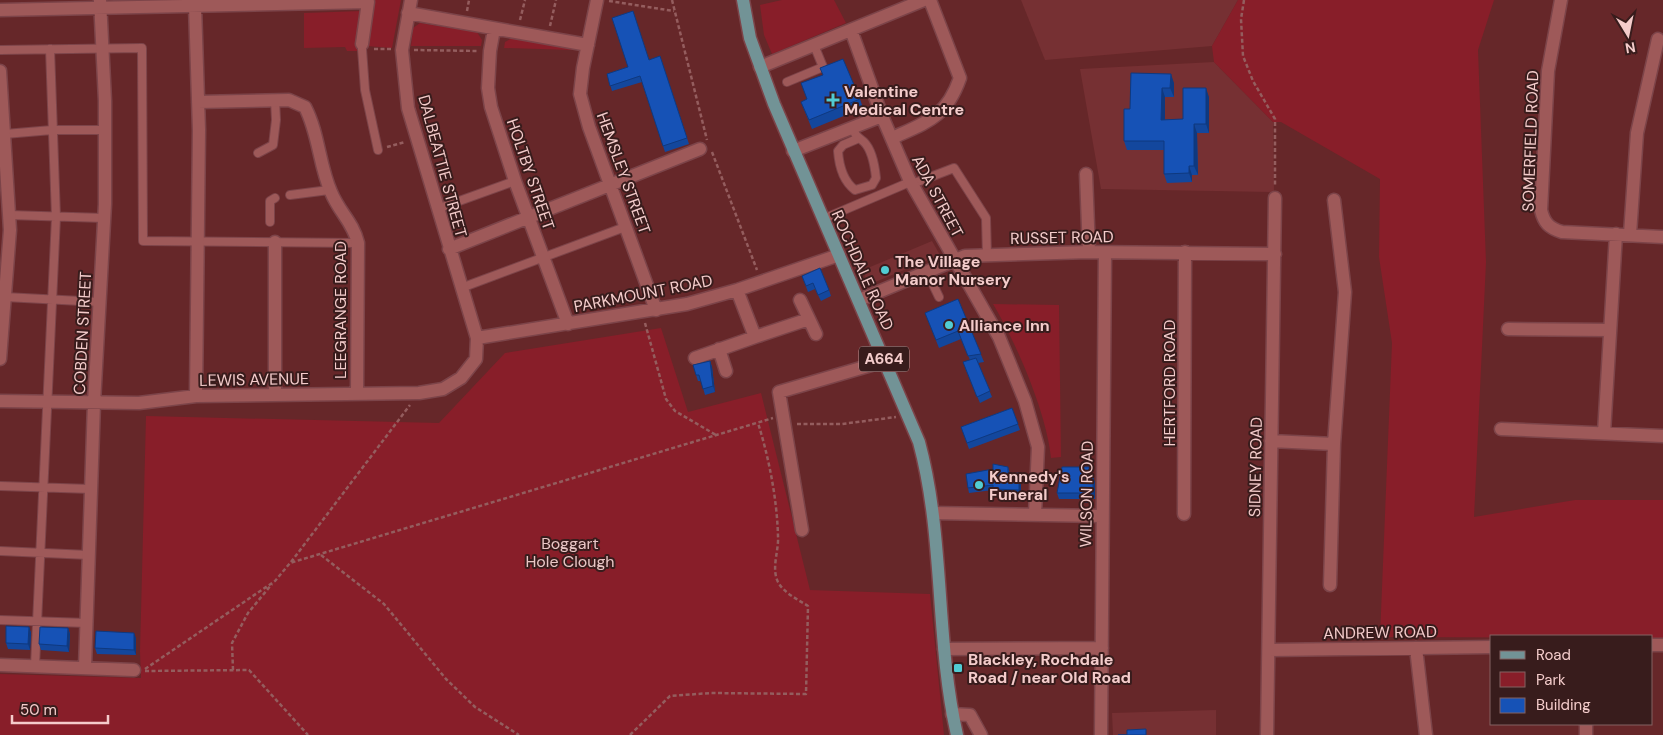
<svg xmlns="http://www.w3.org/2000/svg" width="1663" height="735" font-family="'DM Sans',sans-serif">
<rect width="100%" height="100%" fill="#662729"/>
<path fill="#763033" d="M1021,0H1238L1212,46L1045,60Z
M1214,62L1273,122L1274,192L1101,189L1080,69Z
M932,241L940,255L868,285L863,270Z
M1216,710V735H1113L1112,713Z"/>
<path fill="#881e29" d="M375,0H401L392,48L367,46Z
M782,0H834L846,23L772,54L764,35L760,5Z
M1238,0H1494L1478,50L1486,262L1474,517L1575,500H1663V638L1380,637L1392,343L1379,257L1380,179L1281,122H1273L1214,62L1212,46Z
M362,11L358,51H347L345,47L304,48V13Z
M420,23L477,32L482,40L481,46H411L413,28Z
M512,38L572,47V50L504,48L505,42Z
M993,304L1059,305L1061,457L1051,458C1047,414 1016,342 993,304Z
M661,328L688,412L761,393L810,590L930,594L944,735H0V674L141,678L140,652L146,416L439,423L505,353Z"/>
<g fill="none" stroke-linecap="round" stroke-linejoin="round">
<g stroke="#7c4449" stroke-width="10">
<path id="lane" d="M362,49L365,90L378,150
M0,50L142,48L143,241L358,243
M787,82L823,67L814,45
M852,127C857,138 856,135 864,142C872,150 875,168 876,178L872,185L855,190C843,181 839,165 838,151L843,145L857,139
M5,134L52,130H105
M258,153L273,145L276,120L275,100
M912,184L954,168L986,218L987,256
M290,195L329,190
M437,209L515,181
M9,215L104,218
M823,219L910,182
M270,222V201L275,198
M927,272L939,297
M461,288L625,227
M5,297L100,302
M0,486L91,489
M0,551L89,555
M0,620L87,623
M35,666L56,217L50,49"/>
</g>
<g stroke="#7c4449" stroke-width="15">
<path id="street" d="M597,0L583,68L580,94L589,127L656,310
M1561,0L1548,71L1541,210C1544,223 1549,228 1562,232L1663,237
M195,6L199,130L196,396
M0,10L368,2L362,44
M408,13L588,45
M494,29L490,51L488,88L491,107L515,181L568,324
M851,30L882,116L909,179L999,337L1025,401L1038,447L1035,514
M760,67L924,0
M0,71L10,230L0,359
M198,102L289,100L305,107C319,134 319,165 331,192C339,212 353,222 358,243L357,394
M892,138C927,122 946,118 960,78L930,0
M793,151L882,116
M1086,174L1089,252
M1630,234L1637,133L1658,39
M275,242V394
M449,249L700,149
M737,290L755,337L809,319L816,334
M800,300L809,319
M859,300L965,256L1089,252L1275,254
M1508,329L1609,330
M477,338L687,304L737,290L839,255
M719,349L726,371
M695,358L755,337
M0,401L139,403L196,396L419,393L443,389L461,378L476,359L477,338L408,108L402,50L411,0
M1501,429L1663,436
M1604,433L1616,234
M1271,441L1334,444
M933,513L1102,516
M1184,514L1185,252
M802,530L779,392L885,361
M1330,585L1334,444L1345,292L1334,200
M1652,645H1663
M1416,648L1426,735
M944,649L1102,648
M1269,650L1492,647
M0,665L134,670
M85,667L94,403L105,204V101L100,0
M952,714L970,715L981,735
M1586,724V735
M1101,735L1105,253
M1267,735L1275,198"/>
</g>
<g stroke="#7c4449" stroke-width="15">
<path id="primary" d="M743,0L750,38L774,104L919,442C945,538 935,639 957,735"/>
</g>
<path stroke="#945d5e" stroke-width="2.5" stroke-dasharray="4 2.5" stroke-linecap="butt" d="M672,0L707,140
M1244,0L1241,19L1243,56L1253,81L1275,119V187
M609,1L674,11
M467,11L469,0
M520,20L525,0
M550,26L556,0
M374,49H391
M414,50L478,51
M387,147L405,142
M712,152L757,270
M645,323L666,399L675,411L716,435
M797,424H842L896,417
M321,555L384,604L446,679L475,707L519,735
M291,562L410,405
M145,669L275,581L290,563L773,418
M233,670L232,643L248,613L272,584
M145,671L249,670L308,735
M630,735L670,696L711,693L806,694L808,606C797,599 784,593 778,582C771,568 779,551 778,536C777,499 769,458 758,423"/>
<use href="#lane" stroke="#9e5959" stroke-width="8"/>
<use href="#street" stroke="#9e5959" stroke-width="12"/>
<use href="#primary" stroke="#729396" stroke-width="12"/>
</g>
<path fill="#13479d" d="M660,56L689,144L665,152L642,82L612,91L607,74Z
M1131,73L1174,83V97H1165V120L1183,119L1209,97V133H1197L1198,175H1192V182L1167,183L1164,174V150H1127L1124,141L1130,109Z
M860,99L863,108L812,129L801,102Z
M802,276L829,290L831,296L821,301L815,289L808,292Z
M958,299L984,362L978,363L992,397L980,403L965,368L970,360L961,339L939,348L925,313Z
M710,361L712,367L715,392L705,395L701,381H698L696,375Z
M1012,408L1020,430L969,449L961,427Z
M1008,467L1010,474L1019,473L1021,478V495L995,494L993,490L969,493L968,488Z
M1091,473V476L1095,482V499H1090V503H1083L1081,499H1059L1057,493Z
M29,627L31,633L30,650L8,649L6,643Z
M68,628L70,634L69,652L41,650L39,644Z
M136,638V655L97,654L95,648Z"/>
<path fill="#0f397f" d="M1171,74L1174,83V97L1170,88Z
M1162,88L1165,97V128L1161,120Z
M1206,88L1209,97V133L1206,124Z
M1194,124L1197,133L1198,175L1194,166Z
M1189,166L1192,175V182L1189,173Z
M710,361L712,367L715,392L713,386Z
M1089,467L1091,473V482L1089,476Z
M1019,473L1021,478V495L1019,490Z
M1093,476L1095,482V499L1093,493Z
M29,627L31,633L30,650L28,644Z
M68,628L70,634L69,652L67,646Z
M134,633L136,638V655L134,650Z"/>
<path fill="#1652b6" stroke="#0f397f" d="M633,11L649,60L660,56L687,138L663,146L640,76L610,86L607,74L628,67L612,18Z
M843,59L860,99L809,120L801,102L807,99L801,83L823,75L820,68Z
M1131,73L1171,74L1170,88H1162L1161,120L1183,119V88H1206V124H1194V166H1189V173L1164,174V141H1124V109H1130Z
M820,268L829,290L818,295L813,283L806,286L802,276Z
M958,299L981,354L968,356L958,331L936,340L925,313Z
M976,358L990,391L977,397L963,362Z
M710,361L713,386L703,389L699,375H696L693,365Z
M1012,408L1018,424L967,443L961,427Z
M993,464L1008,467V474L1019,473V490L993,489V485L968,488L966,474L993,469Z
M1062,467H1089V476H1093V493H1088V497H1080V493H1057Z
M6,626L29,627L28,644L6,643Z
M40,627L68,628L67,646L39,644Z
M96,631L134,633V650L95,648Z
M1146,729V735H1118H1127V730Z"/>
<g fill="#51ccd3" stroke="#381c1c" stroke-width="2">
<path d="M830.5 92.5h5v5h5v5h-5v5h-5v-5h-5v-5h5z"/>
<circle cx="885" cy="270" r="5"/>
<circle cx="949" cy="325" r="5"/>
<circle cx="979" cy="485" r="5"/>
<rect x="953" y="663" width="10" height="10" rx="2.5"/>
</g>
<g text-anchor="middle" stroke-width="4" stroke-linejoin="round" paint-order="stroke">
<rect fill="#381c1c" stroke="#bc9796" stroke-width="1" x="859" y="346.5" width="50" height="25" rx="4"/>
<g font-size="15" font-weight="bold" fill="#f4cccb">
<text x="884" y="364">A664</text>
</g>
<g font-size="16" font-weight="bold" fill="#f4cccb" stroke="#381c1c" text-anchor="start">
<text x="844" y="97">Valentine<tspan x="844" dy="18">Medical Centre</tspan></text>
<text x="895" y="267">The Village<tspan x="895" dy="18">Manor Nursery</tspan></text>
<text x="959" y="331">Alliance Inn</text>
<text x="989" y="482">Kennedy's<tspan x="989" dy="18">Funeral</tspan></text>
<text x="968" y="665">Blackley, Rochdale<tspan x="968" dy="18">Road / near Old Road</tspan></text>
</g>
<g font-size="16" fill="#f4cccb" stroke="#381c1c">
<text transform="translate(1530 141) rotate(-88)" y="6">SOMERFIELD ROAD</text>
<text transform="translate(443 166) rotate(75)" y="6">DALBEATTIE STREET</text>
<text transform="translate(624 173) rotate(70)" y="6">HEMSLEY STREET</text>
<text transform="translate(531 174) rotate(71)" y="6">HOLTBY STREET</text>
<text transform="translate(938 196) rotate(62)" y="6">ADA STREET</text>
<text transform="translate(1062 237) rotate(-1)" y="6">RUSSET ROAD</text>
<text transform="translate(863 270) rotate(66)" y="6">ROCHDALE ROAD</text>
<text transform="translate(643 293) rotate(-11)" y="6">PARKMOUNT ROAD</text>
<text transform="translate(340 310) rotate(-90)" y="6">LEEGRANGE ROAD</text>
<text transform="translate(82 333) rotate(-87)" y="6">COBDEN STREET</text>
<text transform="translate(254 379) rotate(-1)" y="6">LEWIS AVENUE</text>
<text transform="translate(1169 383) rotate(-90)" y="6">HERTFORD ROAD</text>
<text transform="translate(1255 467) rotate(-89)" y="6">SIDNEY ROAD</text>
<text transform="translate(1086 494) rotate(-89)" y="6">WILSON ROAD</text>
<text transform="translate(1380 632) rotate(-1)" y="6">ANDREW ROAD</text>
</g>
<g font-size="16" fill="#e9c6c5" stroke="#381c1c">
<text x="570" y="549">Boggart<tspan x="570" dy="18">Hole Clough</tspan></text>
</g>
</g>
<rect x="1490" y="635" width="162" height="90" fill="#381c1c" stroke="#836262"/>
<rect x="1500" y="651" width="25" height="8" fill="#729396" stroke="#836262"/>
<text x="1536" y="660" font-size="15" fill="#f4cccb">Road</text>
<rect x="1500" y="672" width="25" height="15" fill="#881e29" stroke="#836262"/>
<text x="1536" y="685" font-size="15" fill="#f4cccb">Park</text>
<rect x="1500" y="698" width="25" height="15" fill="#1652b6" stroke="#836262"/>
<text x="1536" y="710" font-size="15" fill="#f4cccb">Building</text>
<g transform="translate(1628 35) rotate(170)" stroke="#381c1c" stroke-width="4" paint-order="stroke">
<path d="M0-4L9 19L0 12L-9 19Z" fill="#f4cccb"/>
<text y="-8" font-size="14" font-weight="bold" text-anchor="middle" fill="#f4cccb">N</text>
</g>
<path d="M12 715v8h96v-8" fill="none" stroke="#f4cccb" stroke-width="2.5"/>
<text x="20" y="715" font-size="15" fill="#f4cccb" stroke="#381c1c" stroke-width="4" paint-order="stroke">50 m</text>
</svg>
